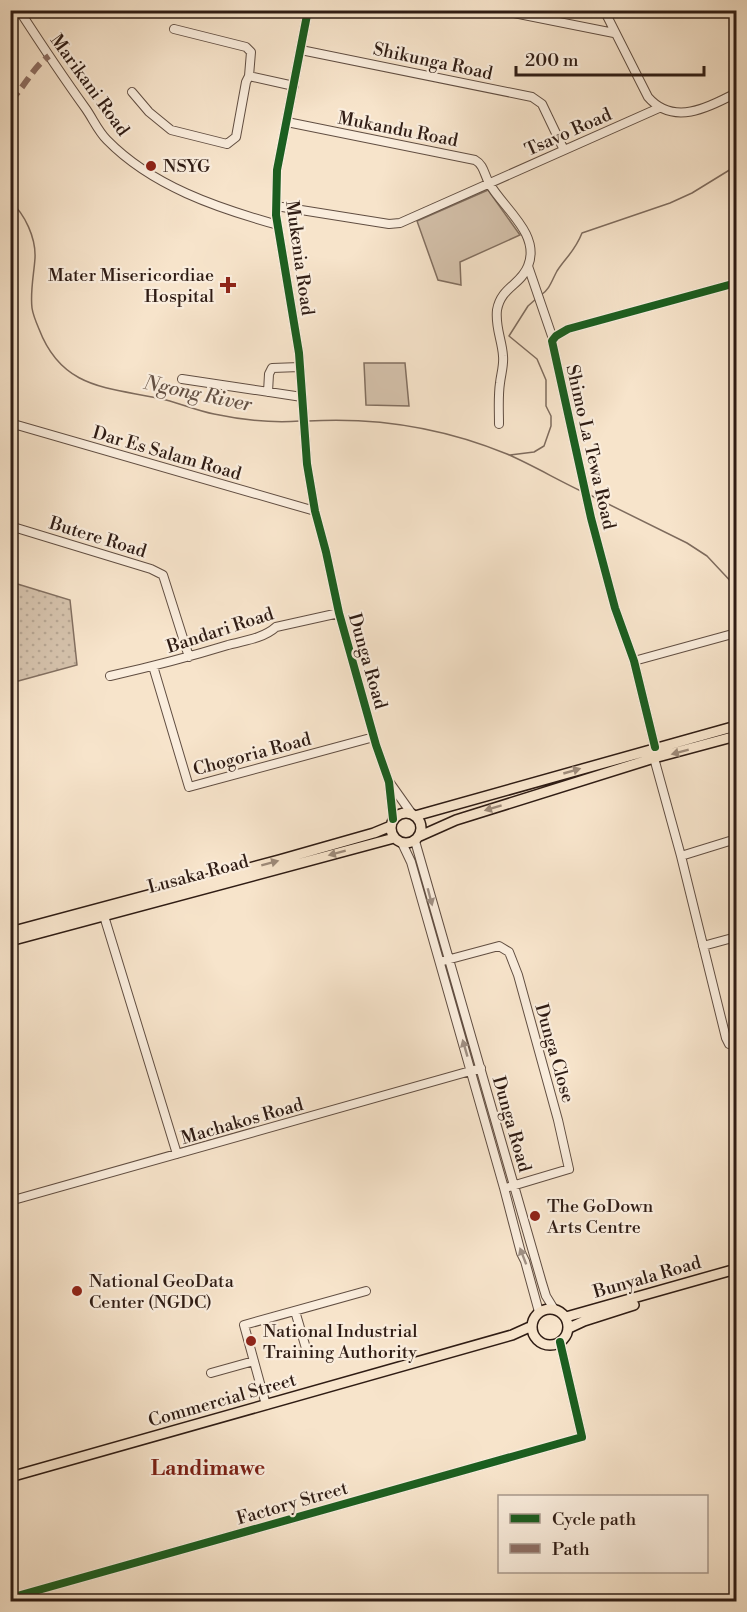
<svg xmlns="http://www.w3.org/2000/svg" width="747" height="1612" font-family="'Libre Bodoni',serif">
<defs>
<pattern id="green-dots" width="8" height="8" patternUnits="userSpaceOnUse" patternTransform="scale(1.5)"><rect width="8" height="8" fill="#d5c2ac"/><path d="M2 2h.1M6 6h.1" fill="none" stroke="#b7a693" stroke-width="1.8" stroke-linecap="round"/></pattern>
</defs>
<rect width="100%" height="100%" fill="#f7e4cb"/>
<filter id="stains"><feTurbulence type="fractalNoise" baseFrequency=".00333" numOctaves="4"/><feColorMatrix values="0 0 0 0 .2 0 0 0 0 .09 0 0 0 0 .02 0 0 0 .5 -.17"/></filter>
<radialGradient id="worn" r=".72"><stop offset=".6" stop-color="#630" stop-opacity="0"/><stop offset="1" stop-color="#630" stop-opacity=".3"/></radialGradient>
<path fill="url(#green-dots)" stroke="#826f60" stroke-width="1.5" d="M11,582L70,600L77,665L11,683Z"/>
<path fill="#d5c2ac" stroke="#826f60" stroke-width="1.5" d="M488,190L520,235L460,262L461,285L438,280L417,221Z
M364,363H405L409,406L366,405Z"/>
<g fill="none" stroke-linecap="round" stroke-linejoin="round">
<path stroke="#7e6b5d" stroke-width="1.5" d="M10,201C25,214 36,238 35,258C34,274 30,291 32,308C33,315 36,322 39,329C63,392 112,387 166,400C182,404 198,411 214,414C242,420 272,423 300,421
M541,295C550,289 552,280 557,271C567,256 575,251 582,233L670,203L692,193L736,166
M308,421C376,417 444,428 507,454C532,465 556,479 581,491
M510,455L534,452L544,446L551,426V416L546,406V380L537,359L509,336L528,306L537,298
M588,494L687,543L707,556L736,587"/>
<g stroke="#614e42" stroke-width="10">
<path id="minor" d="M19,10C41,44 63,77 86,109C93,119 98,131 107,140C152,186 217,208 278,225
M308,10L277,170L276,215L299,353L307,464L315,511L326,552L339,613L376,745L389,782L393,819
M499,10L614,33
M604,10L648,97C673,126 708,108 736,93
M174,29L246,47L251,52L249,76
M301,50L532,97L542,104L564,150
M132,92L149,112L171,130L227,144L236,137L246,82L249,76L294,86
M287,122L475,160C484,165 484,174 489,183C503,208 541,234 528,266C521,285 501,287 497,310C495,327 502,340 503,356C504,365 501,374 500,383C498,396 499,411 499,424
M276,206L389,224L400,223L659,108
M528,266L553,339
M182,379L302,397
M268,392L269,374L272,368L300,367
M10,423L315,511
M10,526L151,569L163,575L189,657
M634,661L736,633
M153,666L189,787L374,737
M110,676C150,667 189,657 228,645C244,641 264,638 276,627L339,613
M655,747L634,661L615,608L591,518L552,341L556,336L568,329L736,283
M654,758L681,856L726,1038L729,1044L736,1047
M390,783L412,814
M415,841L542,1283L546,1296L554,1309
M402,843L411,862L504,1188L521,1253L525,1261L539,1312
M681,856L736,839
M104,916L177,1154
M703,946L736,937
M443,961L499,946L509,952L518,975L558,1120L569,1169L509,1187
M10,1201L481,1068
M295,1311L308,1355
M211,1373L254,1361
M266,1405L244,1325L366,1291
M10,1598L582,1437L560,1342"/>
</g>
<g stroke="#2f1c14" stroke-width="12">
<path id="major" d="M391 828a15 15 0 1 1 30 0a15 15 0 1 1-30 0Z
M415,816L736,726
M420,836L456,820L654,758L736,736
M10,932L279,860L374,833L391,826
M10,941L394,838
M532 1327a18 18 0 1 1 36 0a18 18 0 1 1-36 0Z
M566,1317L736,1269
M569,1328L584,1321L634,1305
M10,1477L512,1335L532,1326"/>
</g>
<use href="#minor" stroke="#faeddd" stroke-width="8"/>
<use href="#major" stroke="#f7e4cb" stroke-width="9"/>
<path stroke="#8d6e63" stroke-width="6" stroke-dasharray="12 6" stroke-linecap="butt" d="M10,101C25,87 32,68 49,56"/>
<g stroke="#faeddd" stroke-width="11">
<path id="cycleway" d="M308,10L277,170L276,215L299,353L307,464L315,511L326,552L339,613L376,745L389,782L393,819
M655,747L634,661L615,608L591,518L552,341L556,336L568,329L736,283
M10,1598L582,1437L560,1342"/>
</g>
<use href="#cycleway" stroke="#1b5e20" stroke-width="8"/>
</g>
<defs><path id="oneway-solid" d="M-6-.8H1V-3.2L6.5 0L1 3.2V.8H-6Z" transform="scale(1.5)"/></defs>
<g fill="#9d8a79">
<use href="#oneway-solid" transform="translate(680 752) rotate(165)"/>
<use href="#oneway-solid" transform="translate(572 771) rotate(-16)"/>
<use href="#oneway-solid" transform="translate(493 808) rotate(163)"/>
<use href="#oneway-solid" transform="translate(337 853) rotate(165)"/>
<use href="#oneway-solid" transform="translate(270 863) rotate(-15)"/>
</g>
<g fill="#9f8f83">
<use href="#oneway-solid" transform="translate(430 897) rotate(75)"/>
<use href="#oneway-solid" transform="translate(465 1048) rotate(-106)"/>
<use href="#oneway-solid" transform="translate(523 1256) rotate(-111)"/>
</g>
<g fill="#8f2418" stroke="#faeddd" stroke-width="2">
<circle cx="151" cy="166" r="6"/>
<path d="M225 276h6v6h6v6h-6v6h-6v-6h-6v-6h6z"/>
<circle cx="535" cy="1216" r="6"/>
<circle cx="77" cy="1291" r="6"/>
<circle cx="251" cy="1341" r="6"/>
</g>
<g text-anchor="middle" stroke-width="4.5" stroke-linejoin="round" paint-order="stroke">
<g font-size="18" fill="#2f1c14" stroke="#faeddd">
<text transform="translate(433 61) rotate(12)" y="6">Shikunga Road</text>
<text transform="translate(90 85) rotate(54)" y="6">Marikani Road</text>
<text transform="translate(398 129) rotate(11)" y="6">Mukandu Road</text>
<text transform="translate(568 132) rotate(-24)" y="6">Tsavo Road</text>
<text transform="translate(300 258) rotate(82)" y="6">Mukenia Road</text>
<text transform="translate(591 447) rotate(77)" y="6">Shimo La Tewa Road</text>
<text transform="translate(167 453) rotate(16)" y="6">Dar Es Salam Road</text>
<text transform="translate(98 537) rotate(17)" y="6">Butere Road</text>
<text transform="translate(220 630) rotate(-18)" y="6">Bandari Road</text>
<text transform="translate(368 661) rotate(74)" y="6">Dunga Road</text>
<text transform="translate(252 754) rotate(-15)" y="6">Chogoria Road</text>
<text transform="translate(198 874) rotate(-15)" y="6">Lusaka Road</text>
<text transform="translate(555 1053) rotate(74)" y="6">Dunga Close</text>
<text transform="translate(242 1121) rotate(-16)" y="6">Machakos Road</text>
<text transform="translate(512 1124) rotate(74)" y="6">Dunga Road</text>
<text transform="translate(647 1277) rotate(-16)" y="6">Bunyala Road</text>
<text transform="translate(222 1400) rotate(-16)" y="6">Commercial Street</text>
<text transform="translate(292 1503) rotate(-16)" y="6">Factory Street</text>
</g>
<g font-size="18" fill="#2f1c14" stroke="#faeddd" text-anchor="start">
<text x="163" y="172">NSYG</text>
<text x="214" y="281" text-anchor="end">Mater Misericordiae<tspan x="214" dy="21">Hospital</tspan></text>
<text x="547" y="1212">The GoDown<tspan x="547" dy="21">Arts Centre</tspan></text>
<text x="89" y="1287">National GeoData<tspan x="89" dy="21">Center (NGDC)</tspan></text>
<text x="263" y="1337">National Industrial<tspan x="263" dy="21">Training Authority</tspan></text>
</g>
<g font-size="20" font-style="italic" fill="#645144" stroke="#faeddd">
<text transform="translate(198 393) rotate(12)" y="7">Ngong River</text>
</g>
<g font-size="21" font-weight="bold" fill="#7a1f14" stroke="#faeddd">
<text x="208" y="1475">Landimawe</text>
</g>
</g>
<rect width="747" height="1612" fill="none" stroke="#f7e4cb" stroke-width="36"/>
<rect x="12" y="12" width="723" height="1588" fill="none" stroke="#2f1c14" stroke-width="3"/>
<rect x="18" y="18" width="711" height="1576" fill="none" stroke="#2f1c14" stroke-width="1.5"/>
<rect x="498" y="1495" width="210" height="78" fill="#faeddd" stroke="#a9998d" stroke-width="1.5"/>
<rect x="510" y="1514" width="30" height="9" fill="#1b5e20" stroke="#a9998d" stroke-width="1.5"/>
<text x="552" y="1525" font-size="18" fill="#2f1c14">Cycle path</text>
<rect x="510" y="1544" width="30" height="9" fill="#8d6e63" stroke="#a9998d" stroke-width="1.5"/>
<text x="552" y="1555" font-size="18" fill="#2f1c14">Path</text>
<path d="M516 66v9h188v-9" fill="none" stroke="#2f1c14" stroke-width="3"/>
<text x="525" y="66" font-size="18" fill="#2f1c14" stroke="#faeddd" stroke-width="4.5" paint-order="stroke">200 m</text>
<rect width="100%" height="100%" filter="url(#stains)"/>
<rect width="100%" height="100%" fill="url(#worn)"/>
</svg>
